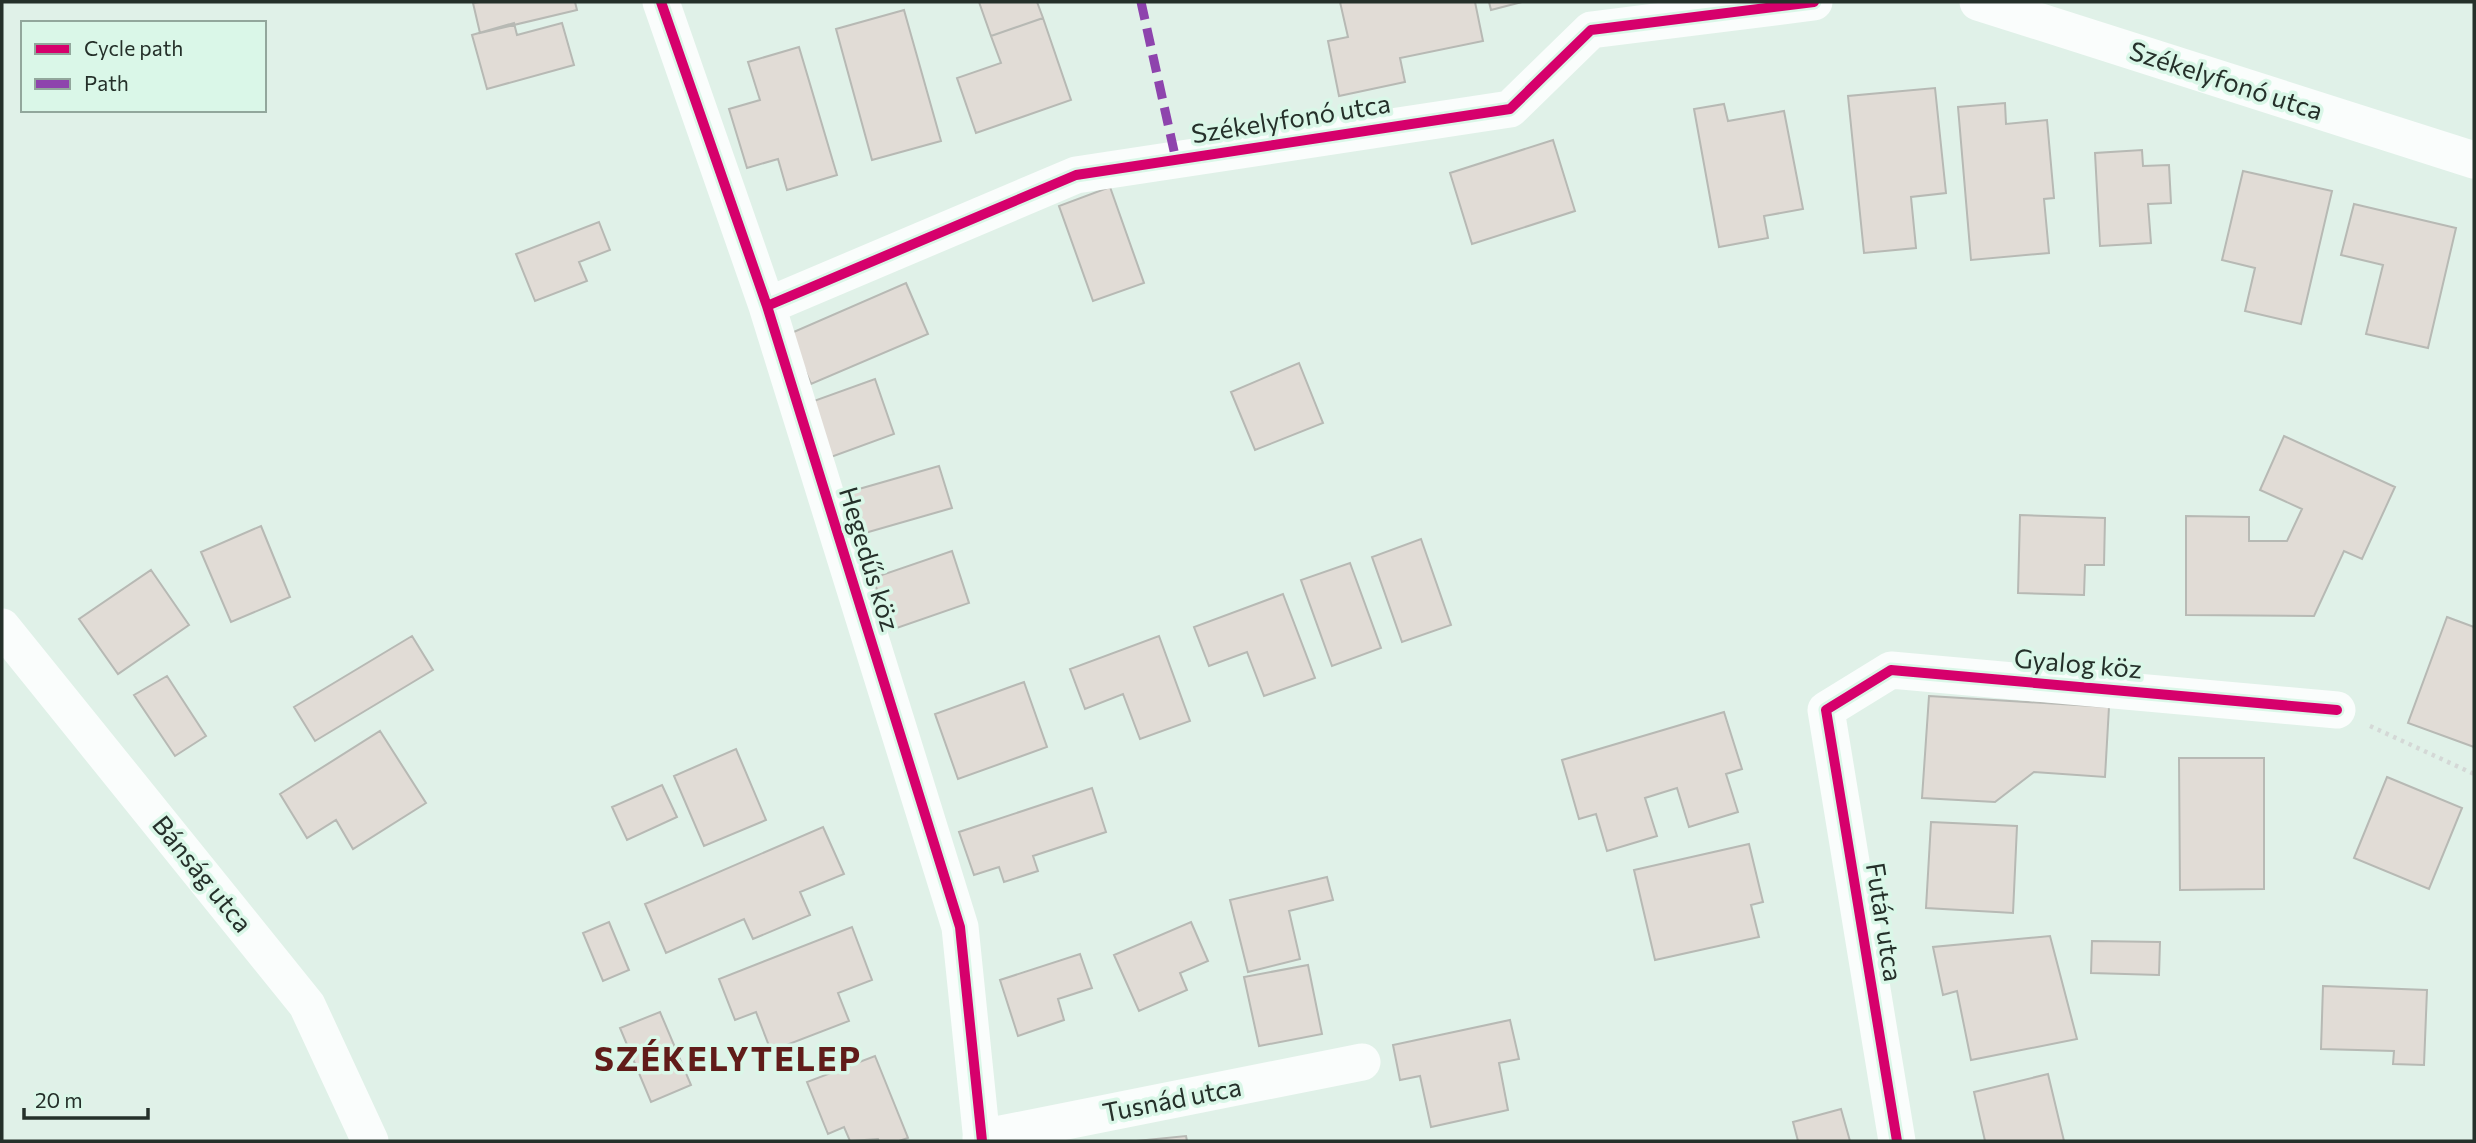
<svg xmlns="http://www.w3.org/2000/svg" width="2476" height="1143" font-family="Commissioner,sans-serif">
<rect width="100%" height="100%" fill="#e0f1e8"/>
<path fill="#e1dcd6" stroke="#b7b9b4" stroke-width="2" d="M480,2H575L577,10L480,33L473,3Z
M979,2H1037L1043,18L991,36Z
M1340,2H1475L1483,41L1400,58L1405,82L1339,96L1328,41L1348,37Z
M1489,2H1522L1491,10Z
M904,10L941,141L872,160L836,29Z
M1043,18L1071,100L976,133L957,78L1001,63L991,36Z
M514,23L517,35L562,23L574,65L487,89L472,35Z
M799,47L837,175L787,190L778,159L747,168L729,109L760,100L748,62Z
M1935,88L1946,193L1911,197L1916,248L1864,253L1848,96Z
M2005,103L2006,124L2047,120L2054,198L2044,199L2049,253L1971,260L1958,107Z
M1724,104L1728,121L1784,111L1803,209L1764,216L1768,238L1719,247L1694,109Z
M1553,140L1575,211L1472,244L1450,173Z
M2142,150L2143,166L2169,165L2171,203L2148,204L2151,243L2100,246L2095,153Z
M2243,171L2332,191L2301,324L2245,311L2255,268L2222,260Z
M1110,187L1144,283L1093,301L1059,206Z
M2354,204L2456,228L2428,348L2366,334L2383,265L2341,255Z
M599,222L610,250L579,262L587,281L535,301L516,254Z
M906,283L928,334L811,384L789,334Z
M1299,363L1323,423L1255,450L1231,392Z
M875,379L894,434L831,457L811,402Z
M2284,436L2395,487L2362,559L2344,551L2314,616L2186,615V516L2249,517V541H2287L2302,509L2260,490Z
M939,466L952,508L858,535L845,493Z
M2020,515L2105,518L2104,565H2085L2084,595L2018,593Z
M261,526L290,597L231,622L201,552Z
M1421,539L1451,625L1402,642L1372,557Z
M952,551L969,603L891,630L873,578Z
M1350,563L1381,648L1332,666L1301,580Z
M151,570L189,625L118,674L79,619Z
M1283,594L1315,678L1264,696L1247,652L1209,666L1194,627Z
M2447,617L2474,627V747L2408,723Z
M412,636L433,670L315,741L294,707Z
M1159,636L1190,721L1140,739L1123,694L1085,709L1070,669Z
M167,676L206,736L175,756L134,695Z
M1024,682L1047,747L958,779L935,714Z
M1929,696L2109,707L2105,777L2034,772L1995,802L1922,798Z
M1724,712L1742,769L1726,774L1738,812L1689,827L1677,788L1645,798L1657,836L1607,851L1596,814L1579,819L1562,760Z
M380,731L426,803L353,849L336,820L307,838L280,794Z
M736,749L766,820L704,846L674,776Z
M2179,758H2264V889L2180,890Z
M2387,777L2462,808L2429,889L2354,858Z
M662,785L677,817L627,840L612,807Z
M1092,788L1106,832L1033,856L1038,871L1004,882L999,867L974,875L959,832Z
M1931,822L2017,826L2013,913L1926,908Z
M823,827L844,874L800,892L810,915L753,939L744,919L666,953L645,904Z
M1749,844L1763,902L1751,905L1759,937L1655,960L1634,870Z
M1327,877L1333,900L1289,911L1300,959L1248,972L1230,900Z
M609,922L629,970L603,981L583,933Z
M1191,922L1208,961L1180,973L1187,990L1139,1011L1114,955Z
M852,927L872,980L838,993L849,1021L771,1051L756,1012L735,1020L719,979Z
M2050,936L2077,1039L1971,1060L1957,991L1943,995L1933,947Z
M2092,941L2160,942L2159,975L2091,973Z
M1080,954L1092,988L1058,999L1064,1020L1018,1036L1000,980Z
M1308,965L1322,1034L1259,1046L1244,977Z
M2323,986L2427,990L2424,1065L2393,1064L2394,1051L2321,1049Z
M660,1012L691,1085L651,1102L620,1028Z
M1510,1020L1519,1059L1499,1063L1508,1110L1431,1127L1420,1076L1400,1080L1393,1045Z
M875,1056L908,1138L899,1141H879L878,1139L850,1141L844,1127L828,1134L807,1082Z
M2048,1074L2064,1141H1985L1974,1092Z
M1841,1109L1850,1141H1798L1793,1122Z
M1186,1136L1187,1141H1136Z"/>
<g fill="none" stroke-linecap="round" stroke-linejoin="round">
<path stroke="#d4d8d6" stroke-width="4.5" stroke-dasharray="3.5 5" stroke-linecap="butt" d="M2370,726L2474,774"/>
<path stroke="#fafdfc" stroke-width="37" d="M661,2L767,306L960,927L982,1141
M1978,2L2474,160
M767,306L1076,175L1510,109L1591,30L1814,2
M2,627L307,1005L370,1141
M981,1138L1362,1062
M1897,1141L1826,710L1891,670L2337,710"/>
<path stroke="#8e44ad" stroke-width="9" stroke-dasharray="18 9" stroke-linecap="butt" d="M1141,2L1176,160"/>
<g stroke="#daf7e8" stroke-width="15">
<path id="cycleway" d="M661,2L767,306L960,927L982,1141
M767,306L1076,175L1510,109L1591,30L1814,2
M1897,1141L1826,710L1891,670L2337,710"/>
</g>
<use href="#cycleway" stroke="#d6006c" stroke-width="10"/>
</g>
<g text-anchor="middle" stroke-width="7" stroke-linejoin="round" paint-order="stroke">
<g font-size="26" fill="#25302a" stroke="#daf7e8">
<text transform="translate(2226 81) rotate(18)" y="9">Székelyfonó utca</text>
<text transform="translate(1291 119) rotate(-9)" y="9">Székelyfonó utca</text>
<text transform="translate(869 559) rotate(73)" y="9">Hegedűs köz</text>
<text transform="translate(2078 664) rotate(5)" y="9">Gyalog köz</text>
<text transform="translate(202 874) rotate(51)" y="9">Bánság utca</text>
<text transform="translate(1884 922) rotate(81)" y="9">Futár utca</text>
<text transform="translate(1172 1100) rotate(-11)" y="9">Tusnád utca</text>
</g>
<g font-size="33" font-weight="bold" letter-spacing="2" fill="#611c1a" stroke="#daf7e8">
<text x="728" y="1071">SZÉKELYTELEP</text>
</g>
</g>
<rect width="2476" height="1143" fill="none" stroke="#25302a" stroke-width="7"/>
<rect x="21" y="21" width="245" height="91" fill="#daf7e8" stroke="#92a79c" stroke-width="2"/>
<rect x="35" y="44" width="35" height="10" fill="#d6006c" stroke="#92a79c" stroke-width="2"/>
<text x="84" y="56" font-size="21" fill="#25302a">Cycle path</text>
<rect x="35" y="79" width="35" height="10" fill="#8e44ad" stroke="#92a79c" stroke-width="2"/>
<text x="84" y="91" font-size="21" fill="#25302a">Path</text>
<path d="M24 1108v10h124v-10" fill="none" stroke="#25302a" stroke-width="3.5"/>
<text x="35" y="1108" font-size="21" fill="#25302a" stroke="#daf7e8" stroke-width="5" paint-order="stroke">20 m</text>
</svg>
